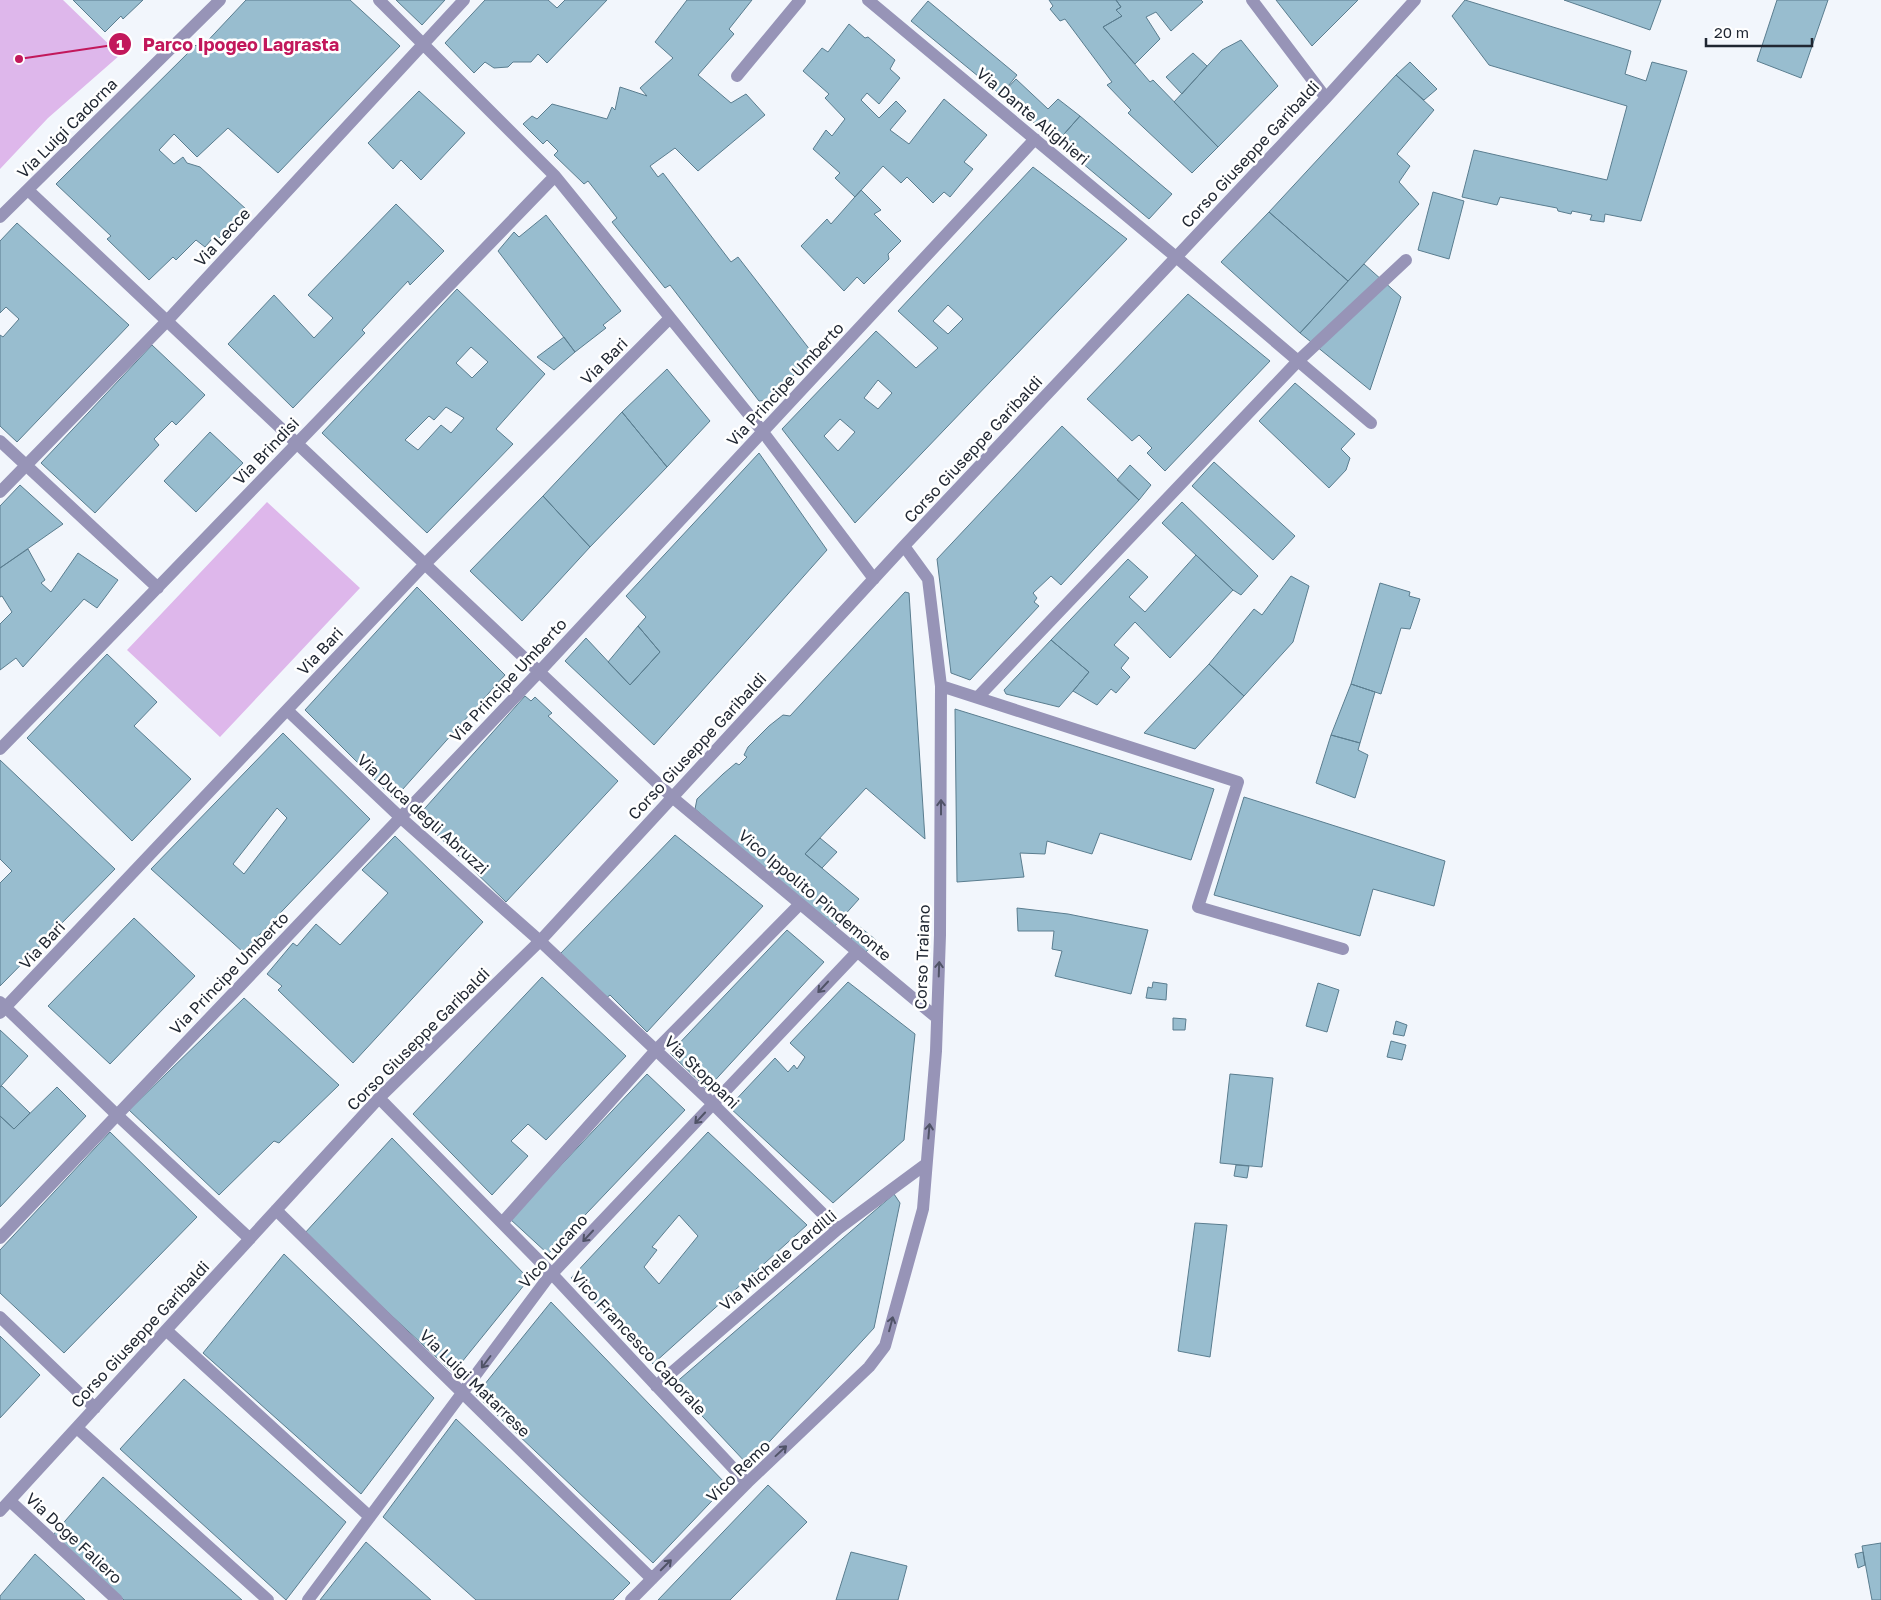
<svg xmlns="http://www.w3.org/2000/svg" width="1881" height="1600" font-family="'Golos Text',sans-serif">
<rect width="100%" height="100%" fill="#f2f6fc"/>
<path fill="#deb7eb" d="M0,0H63L120,55L48,118L0,169Z
M267,502L360,588L220,737L127,650Z"/>
<path fill="#98bdcf" stroke="#5a7d8f" fill-rule="evenodd" d="M73,0H143L123,19L121,16L105,32Z
M246,0H350L400,46L278,173L228,128L197,157L174,134L159,150L174,164L183,157L187,163L200,167L247,210L215,242L212,239L205,247L196,240L176,260L173,257L149,280L107,239L111,236L56,184L196,45L200,49Z
M396,0H445L422,25Z
M485,0H548L557,8L565,0H607L547,63L538,54L531,62H513L508,67L494,68L485,62L474,73L445,43Z
M687,0H752L729,29L734,34L698,75L731,103L746,94L765,115L698,171L675,148L650,166L658,177L663,173L731,262L738,257L814,355L769,400L759,401L670,285L665,288L612,222L617,218L588,181L584,184L554,155L558,151L547,140L543,144L523,124L532,116L537,119L552,104L607,119L612,107L615,110L620,87L647,96L640,88L673,58L655,42Z
M1049,0H1116L1121,7L1116,10L1122,16L1103,27L1150,82L1153,80L1218,147L1192,173L1128,113L1131,110L1107,85L1112,82L1065,19L1060,21L1050,9L1053,6Z
M1116,0H1201L1203,2L1171,31L1156,12L1146,17L1160,39L1135,64L1103,27L1122,16L1116,10L1121,7Z
M1276,0H1358L1312,46Z
M1465,0L1631,51L1625,74L1646,81L1652,62L1687,71L1641,221L1605,214L1604,222L1590,220L1592,215L1572,211L1571,214L1558,211L1557,208L1500,197L1497,205L1462,197L1474,150L1607,180L1627,106L1489,65L1452,16Z
M1564,0H1661L1650,30Z
M1777,0H1828L1801,78L1757,61Z
M928,1L1017,75L1001,95L911,21Z
M849,24L865,38L868,37L895,60L890,69L900,78L879,104L867,93L861,100L879,118L896,101L906,111L890,130L909,144L944,99L987,135L964,162L973,169L950,197L944,192L933,203L907,177L901,183L883,166L855,197L835,178L840,173L813,149L826,130L832,136L845,119L825,98L829,94L803,71L822,48L828,52Z
M1241,40L1278,86L1218,147L1174,102L1222,50Z
M1193,53L1207,66L1182,94L1166,77Z
M1410,62L1437,89L1424,100L1396,75Z
M1396,75L1434,110L1397,154L1410,166L1399,182L1419,204L1348,281L1269,212Z
M1016,79L1048,109L1058,99L1080,116L1057,142L1001,95Z
M419,91L465,133L421,180L401,160L393,169L368,143Z
M1080,116L1172,194L1149,219L1057,142Z
M1033,167L1127,239L855,523L782,429L876,331L916,368L938,348L898,311ZM948,305L963,319L948,334L933,321ZM878,380L892,393L878,409L864,398ZM840,419L855,432L838,451L824,436Z
M861,190L881,210L874,214L901,241L888,254L889,259L864,284L857,277L844,291L801,246L827,219L831,224Z
M1433,192L1464,201L1449,259L1418,250Z
M396,204L444,251L410,285L408,281L362,330L365,333L293,408L228,344L274,295L314,338L333,318L308,295Z
M1269,212L1348,281L1300,333L1221,262Z
M546,215L621,311L603,325L606,328L575,352L498,251L514,232L519,237Z
M17,223L129,325L17,442L0,426V335L3,337L19,319L6,307L0,313V241Z
M1364,264L1401,297L1370,390L1300,333Z
M457,289L545,374L496,429L513,444L427,533L322,433ZM471,347L488,362L472,378L456,363ZM446,407L464,418L451,433L441,425L418,450L405,440L429,416L434,420Z
M1188,294L1270,361L1165,471L1147,453L1152,448L1139,435L1132,441L1087,399Z
M564,337L575,352L554,370L537,357Z
M152,345L205,395L176,425L172,421L154,439L159,445L95,513L41,463Z
M667,369L710,421L667,467L622,412Z
M1295,383L1355,434L1341,449L1350,458L1346,470L1329,488L1259,421Z
M622,412L667,467L590,547L543,496Z
M1062,426L1139,500L1061,585L1051,576L1033,593L1037,598L1034,602L1039,606L970,680L951,673L937,559Z
M210,432L243,463L196,512L164,481Z
M759,453L827,550L654,745L565,661L586,638L630,685L660,652L638,626L646,617L626,596Z
M1214,462L1295,536L1273,560L1192,486Z
M1130,465L1151,485L1139,500L1117,480Z
M20,485L63,524L0,568V506Z
M543,496L590,547L522,621L470,571Z
M1182,502L1258,576L1241,595L1233,590L1162,523Z
M28,549L45,580L41,583L51,592L78,553L118,580L97,608L84,599L23,667L16,658L0,670V624L12,612L2,596L0,597V568Z
M1196,555L1233,590L1170,658L1135,622L1114,645L1129,658L1121,668L1130,677L1116,693L1111,689L1097,705L1073,691L1089,672L1051,640L1128,559L1148,577L1129,597L1145,612Z
M1291,576L1309,586L1293,642L1244,696L1209,664L1254,609L1262,615Z
M1380,583L1410,592L1409,596L1420,599L1410,629L1401,628L1381,694L1351,684Z
M417,587L505,675L394,799L305,710Z
M905,592L909,593L925,839L866,788L805,854L859,899L833,928L695,809L697,799L723,774L736,763L739,765L747,757L744,755L748,747L769,726L783,715L790,716Z
M638,626L660,652L630,685L608,662Z
M1051,640L1089,672L1073,691L1059,707L1006,694L1004,690Z
M107,654L157,702L134,726L191,779L132,841L27,738Z
M1209,664L1244,696L1195,749L1144,733Z
M1351,684L1375,692L1360,743L1331,735Z
M525,696L531,701L535,697L552,713L548,716L618,781L506,902L418,816Z
M955,709L1214,789L1191,860L1100,833L1092,854L1047,841L1045,854L1020,853L1024,877L957,882Z
M283,733L370,819L243,952L151,869ZM277,808L287,818L244,874L233,864Z
M1331,735L1360,743L1358,750L1368,755L1355,798L1316,783Z
M0,760L115,869L0,986V883L12,871L0,859Z
M1244,797L1445,861L1434,906L1373,889L1360,936L1214,895Z
M675,835L763,906L647,1032L610,995L605,999L560,954Z
M395,836L483,922L353,1063L278,990L282,986L267,974L293,943L297,946L316,924L340,945L388,893L362,870Z
M820,838L837,852L822,868L805,854Z
M1017,908L1068,914L1148,930L1131,994L1055,976L1062,951L1052,949L1054,931H1018Z
M134,918L195,976L110,1064L48,1006Z
M860,927L876,940L866,952L850,940Z
M787,930L824,962L707,1089L670,1053Z
M542,977L626,1056L546,1140L528,1124L511,1141L528,1156L492,1195L413,1114Z
M848,982L915,1034L904,1140L833,1203L729,1107L775,1058L788,1072L794,1065L797,1069L805,1057L790,1043Z
M1153,982L1167,984L1166,1000L1146,998L1148,987L1152,988Z
M1318,983L1339,990L1327,1032L1306,1026Z
M244,998L339,1085L279,1143L274,1141L219,1195L129,1110Z
M1173,1018L1186,1019L1185,1030H1173Z
M1396,1021L1407,1025L1404,1036L1393,1034Z
M0,1030L28,1056L0,1087Z
M1391,1041L1406,1045L1402,1060L1387,1057Z
M647,1074L685,1110L548,1254L510,1219Z
M1230,1074L1273,1078L1262,1167L1220,1163Z
M2,1086L30,1113L14,1129L0,1116V1087Z
M57,1087L86,1116L0,1207V1116L14,1129Z
M110,1132L197,1217L64,1353L0,1293V1250Z
M708,1132L807,1225L653,1364L571,1278ZM679,1215L698,1236L659,1284L644,1267L657,1250L652,1247Z
M392,1138L529,1279L453,1373L304,1234Z
M1236,1165L1249,1166L1247,1178L1234,1176Z
M894,1194L900,1203L874,1328L748,1465L673,1385Z
M1195,1223L1227,1225L1210,1357L1178,1351Z
M284,1254L434,1398L361,1494L203,1353Z
M551,1302L727,1485L653,1563L476,1395Z
M0,1336L40,1375L0,1418Z
M184,1379L346,1522L286,1600L120,1449Z
M456,1419L630,1583L613,1600H476L383,1517Z
M103,1477L242,1600H124L53,1535Z
M768,1485L807,1522L730,1600H658Z
M366,1542L384,1558L431,1600H320Z
M1881,1543V1600H1872L1862,1546Z
M851,1552L907,1566L898,1600H836Z
M1863,1552L1865,1565L1858,1568L1855,1554Z
M35,1554L85,1600H0V1596Z"/>
<g fill="none" stroke-linecap="round" stroke-linejoin="round">
<path stroke="#9794b7" stroke-width="12" d="M379,0L555,176L763,432L874,579
M868,0L1176,257L1371,423
M1252,0L1326,98
M737,76L800,0
M28,190L672,797L937,1018
M0,217L220,0
M0,441L158,588
M0,492L167,321L464,0
M941,686L1238,782L1198,907L1343,949
M978,697L1298,361L1406,260
M287,710L400,817L540,941L713,1104L838,1229
M0,749C187,559 370,367 555,176
M0,1002L117,1115L250,1239
M0,1013L425,564L670,318
M379,1098L552,1274L747,1483
M276,1210L652,1579
M502,1223L656,1050L800,904
M0,1238L539,672L1035,139
M0,1317L95,1408
M166,1330L370,1517
M656,1386L838,1229L926,1164
M77,1428L268,1600
M10,1501L117,1600
M0,1511L379,1098L540,941L904,546L1326,98L1415,0
M308,1600L547,1279L857,952
M631,1600L747,1483L869,1367L885,1346L923,1209L936,1051L940,935L941,686L928,579L904,546"/>
</g>
<defs><path id="oneway-shaft" d="M-6 0H5M1.5-3L5.5 0L1.5 3" fill="none" stroke-width="1.6" stroke-linecap="round" stroke-linejoin="round" transform="scale(1.25)"/></defs>
<g stroke="#505367">
<use href="#oneway-shaft" transform="translate(941 807) rotate(-90)"/>
<use href="#oneway-shaft" transform="translate(939 969) rotate(-88)"/>
<use href="#oneway-shaft" transform="translate(823 987) rotate(133)"/>
<use href="#oneway-shaft" transform="translate(700 1118) rotate(133)"/>
<use href="#oneway-shaft" transform="translate(929 1131) rotate(-85)"/>
<use href="#oneway-shaft" transform="translate(588 1236) rotate(133)"/>
<use href="#oneway-shaft" transform="translate(891 1324) rotate(-75)"/>
<use href="#oneway-shaft" transform="translate(486 1362) rotate(127)"/>
<use href="#oneway-shaft" transform="translate(781 1451) rotate(-43)"/>
<use href="#oneway-shaft" transform="translate(666 1565) rotate(-45)"/>
</g>
<g text-anchor="middle" stroke-width="5" stroke-linejoin="round" paint-order="stroke">
<g font-size="16" fill="#202732" stroke="#fff">
<text transform="translate(1033 116) rotate(40)" y="6">Via Dante Alighieri</text>
<text transform="translate(67 128) rotate(-45)" y="6">Via Luigi Cadorna</text>
<text transform="translate(1250 154) rotate(-47)" y="6">Corso Giuseppe Garibaldi</text>
<text transform="translate(222 237) rotate(-47)" y="6">Via Lecce</text>
<text transform="translate(604 361) rotate(-45)" y="6">Via Bari</text>
<text transform="translate(785 384) rotate(-47)" y="6">Via Principe Umberto</text>
<text transform="translate(973 449) rotate(-47)" y="6">Corso Giuseppe Garibaldi</text>
<text transform="translate(266 451) rotate(-46)" y="6">Via Brindisi</text>
<text transform="translate(320 651) rotate(-47)" y="6">Via Bari</text>
<text transform="translate(508 680) rotate(-47)" y="6">Via Principe Umberto</text>
<text transform="translate(697 746) rotate(-47)" y="6">Corso Giuseppe Garibaldi</text>
<text transform="translate(423 814) rotate(42)" y="6">Via Duca degli Abruzzi</text>
<text transform="translate(815 895) rotate(40)" y="6">Vico Ippolito Pindemonte</text>
<text transform="translate(42 945) rotate(-47)" y="6">Via Bari</text>
<text transform="translate(922 957) rotate(-88)" y="6">Corso Traiano</text>
<text transform="translate(229 973) rotate(-46)" y="6">Via Principe Umberto</text>
<text transform="translate(418 1039) rotate(-45)" y="6">Corso Giuseppe Garibaldi</text>
<text transform="translate(702 1072) rotate(44)" y="6">Via Stoppani</text>
<text transform="translate(553 1251) rotate(-48)" y="6">Vico Lucano</text>
<text transform="translate(778 1260) rotate(-40)" y="6">Via Michele Cardilli</text>
<text transform="translate(140 1334) rotate(-47)" y="6">Corso Giuseppe Garibaldi</text>
<text transform="translate(639 1343) rotate(47)" y="6">Vico Francesco Caporale</text>
<text transform="translate(475 1383) rotate(44)" y="6">Via Luigi Matarrese</text>
<text transform="translate(738 1471) rotate(-44)" y="6">Vico Remo</text>
<text transform="translate(74 1538) rotate(43)" y="6">Via Doge Faliero</text>
</g>
</g>
<path fill="none" stroke="#c2185b" stroke-width="2" d="M19 59L120 44"/>
<g fill="#c2185b" stroke="#fff" stroke-width="2">
<circle cx="19" cy="59" r="5"/>
<circle cx="120" cy="44" r="12"/>
</g>
<g font-size="15" text-anchor="middle" font-weight="bold" fill="#fff">
<text x="120" y="50">1</text>
</g>
<g font-size="18" text-anchor="middle" font-weight="bold" fill="#c2185b" stroke="#fff" stroke-width="5" stroke-linejoin="round" paint-order="stroke">
<text x="241" y="51">Parco Ipogeo Lagrasta</text>
</g>
<path d="M1706 38v8h106v-8" fill="none" stroke="#202732" stroke-width="2.5"/>
<text x="1714" y="38" font-size="15" fill="#202732" stroke="#ffffff" stroke-width="4" paint-order="stroke">20 m</text>
</svg>
